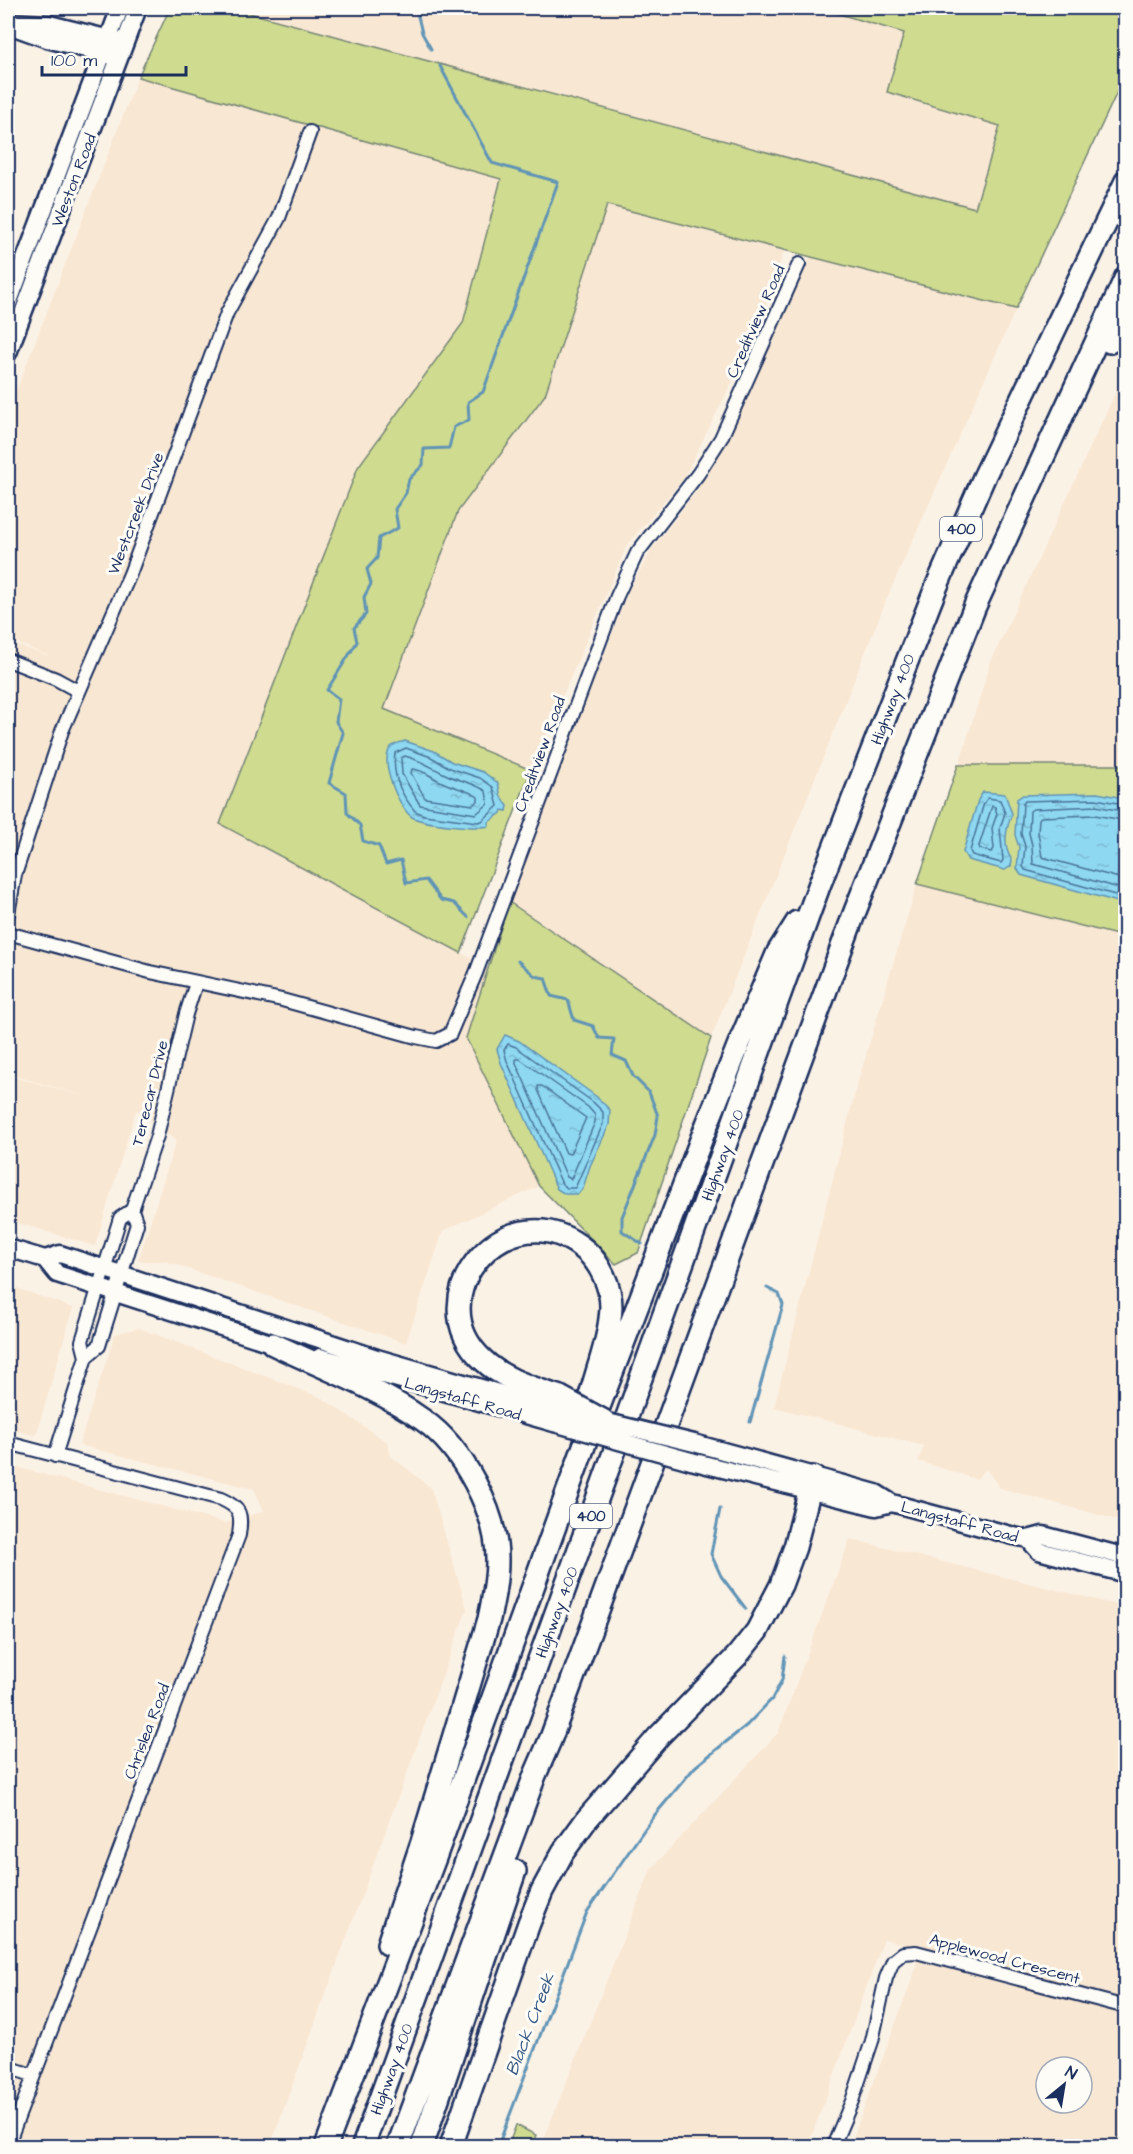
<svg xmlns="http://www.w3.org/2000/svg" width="1133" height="2154" font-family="'Architects Daughter',sans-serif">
<defs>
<pattern id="water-ripples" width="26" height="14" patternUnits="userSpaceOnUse" patternTransform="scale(1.5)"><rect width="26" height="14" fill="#8fd8f1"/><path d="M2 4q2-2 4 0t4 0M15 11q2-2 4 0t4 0" fill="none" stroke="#7bbad1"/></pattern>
</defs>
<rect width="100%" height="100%" fill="#fbf2e6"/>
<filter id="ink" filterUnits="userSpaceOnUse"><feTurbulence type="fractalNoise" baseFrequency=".0167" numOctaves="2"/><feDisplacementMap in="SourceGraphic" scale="12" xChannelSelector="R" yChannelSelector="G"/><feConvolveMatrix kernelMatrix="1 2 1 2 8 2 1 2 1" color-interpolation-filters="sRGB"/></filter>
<g filter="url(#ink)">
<path fill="#f8e7d2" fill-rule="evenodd" d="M231,8H819L905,33L887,93L1000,126L975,208Z
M138,77L501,179L463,323L358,467L220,824L488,967L466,1038L539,1186L443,1231L406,1343L165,1261H138L176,1141L136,1110L95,1246L8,1220V1076L93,1098L8,1074V642L54,658L8,639V412Z
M607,204L784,251L756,335L683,479L627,545L531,770L384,709L458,511L545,395Z
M811,256L1016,309L887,598L711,1038L509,902L629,590L653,548L696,492L729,439Z
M1125,372V765H959L990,664Z
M917,884L1125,937L1126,1212L1121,1217V1238L1118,1248L1126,1250L1125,1522L1000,1488L986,1469L976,1479L918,1461L924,1446L774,1407L857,1085Z
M8,1285L73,1308L36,1436L8,1428Z
M139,1328L322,1398L387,1442L391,1456L431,1488L467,1609L270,2146H8V1465L225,1523L264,1511L254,1489L79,1445L115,1334Z
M850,1539L1125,1607V2146H850L914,1974L919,1949L884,1939L808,2146H541L651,1869L778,1733ZM1046,2067H1082V2103H1046Z"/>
<path fill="#cfdb8f" stroke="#758576" stroke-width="1.5" d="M170,8H231L975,208L1000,126L887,92L904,33L819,8H1125V75L1016,309L607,205L545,395L458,511L384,709L531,770L461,953L220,824L358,467L463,323L501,179L138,77Z
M958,765H1125V937L917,884Z
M509,902L711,1038L638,1253L616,1264L539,1186L466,1038Z
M516,2125L536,2135L532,2146H508Z"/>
<path fill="url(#water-ripples)" stroke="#6194b6" stroke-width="1.5" d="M405,741L434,751L452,762L483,772L498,783L501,797L508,806L507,811L502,810L501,813L489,822V826C476,829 424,824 412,817C399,809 377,758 392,746C395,744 401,742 405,741Z
M983,792L1005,794L1012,814C1006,828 1002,847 1012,860L1011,866L1005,870L968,860L963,852L978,800Z
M1097,793L1118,797L1125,795V904L1021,875L1017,868L1019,847L1015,835L1017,799L1023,795Z
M505,1035L519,1041L597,1097L610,1110L609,1125L590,1166L583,1188L578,1194H565L557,1189L501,1063L497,1049Z"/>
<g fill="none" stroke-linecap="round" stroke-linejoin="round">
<path stroke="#497399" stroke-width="1.5" d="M406,748L431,757L450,768L480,778L493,787L498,806L482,821L478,822L424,815L415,811C401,795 392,775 395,753Z
M405,756C420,760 431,767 445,774C459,781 473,782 486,791L488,804L476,814L420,805L402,774L401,758Z
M412,769C423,769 432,778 442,782C454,788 467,789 478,797V801L473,805L425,798L411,773Z
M988,798L1000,800L1005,813L1000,828L1003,860L1001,863L972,855L970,851L984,803Z
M1126,802L1117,803L1096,799L1025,801L1023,804L1021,834L1025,846L1023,866L1025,870L1126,898
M992,806L995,807L997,814L992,828L994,849L991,852L980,849L979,846Z
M1126,809L1117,810L1096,806L1033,809L1030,811L1029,833L1032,845L1033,864L1126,890
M1126,818L1117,819L1095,815L1041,817L1039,819L1038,832L1042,857L1126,880
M508,1044L516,1047L593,1102L603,1112V1124L575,1188H567L562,1184L507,1061L504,1050Z
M516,1059H520L588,1107L595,1115V1122L571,1179L567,1177L516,1063Z
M538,1086H542L586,1118L570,1154L566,1153L538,1090Z"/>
<path stroke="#6194b6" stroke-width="3" d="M416,8L422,33L431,49
M440,66L492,163L558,182L483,392L468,402L469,420L454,427L449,448L424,449L423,465L409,479L406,493L395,509L398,528L379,538L377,558L367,569L371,584L364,597L366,614L354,628L357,642L327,690L339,699L336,722L343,733L329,783L346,793L347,813L360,825L363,841L379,846L386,864L401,860L406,883L426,880L441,900L454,903L468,917
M518,961L535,976L545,978L551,996L568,1000L574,1020L593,1026L599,1038L614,1039L612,1055L626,1061L633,1076L649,1092L658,1116L655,1135L622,1217V1231L642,1244
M750,1422L783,1305L779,1294L767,1288
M720,1509L711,1554L721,1576L746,1609
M498,2146L587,1912L653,1817L695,1767L747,1725L772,1699L782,1680L785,1656"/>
<g stroke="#1b2f5e" stroke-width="16">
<path id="street" d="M8,660L56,679L78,691
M8,914L15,875L62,731L130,574L227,313L279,218L310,132
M8,929V933L150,972L282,1000L416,1037L436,1041L450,1034L476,973L617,596L637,553L698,474L721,438L799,264
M86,1357L99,1346L137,1224L132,1210
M8,1443L221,1499C241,1508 242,1514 239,1535L8,2144
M55,1456L86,1357L82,1341L120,1218L132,1210L157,1136L186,1014L196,983
M8,2067L32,2075
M833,2146L852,2101L872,2041L886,1978L893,1961L903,1953L916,1952L1126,2007"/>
</g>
<g stroke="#1b2f5e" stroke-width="21">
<path id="secondary" d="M8,22L49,24L118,41
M14,27L47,39L113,56
M8,304L120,8
M8,353L138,8
M8,1248L45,1259L57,1274L283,1347
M45,1259L60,1254L377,1358L558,1410
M320,1357L554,1423
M694,1443L876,1493L892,1503L1014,1536L1028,1539L1043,1535L1126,1557
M691,1461L876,1507L892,1503
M1028,1539L1039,1551L1126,1574"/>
</g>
<g stroke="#1b2f5e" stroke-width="26">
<path id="highway" d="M1110,342L1126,313
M273,1344C323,1368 378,1388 423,1420C462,1447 498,1513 497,1561C497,1581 493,1600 489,1619L422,1842L388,1944
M560,1397C534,1388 504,1380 483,1360C414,1297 509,1186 585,1250C600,1263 611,1286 611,1307C610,1336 598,1367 590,1396
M326,2146L436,1855L584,1446L706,1127L739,1044L778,952L797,922
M363,2146L819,886L935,590L985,475L1126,181
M398,2146L535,1775L551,1738L854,914L975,606L1126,277
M422,2146L515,1871
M451,2146L529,1923L542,1891L563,1852L587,1819L659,1736L737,1656L757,1631L781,1585L795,1547L813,1477"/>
</g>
<use href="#street" stroke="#fdfcf7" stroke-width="12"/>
<use href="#secondary" stroke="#fdfcf7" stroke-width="16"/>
<use href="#highway" stroke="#fdfcf7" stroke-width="21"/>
<g stroke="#1b2f5e" stroke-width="21" stroke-linecap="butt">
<path id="secondary-bridge" d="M558,1410L694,1443
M554,1423L691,1461"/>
</g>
<g stroke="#1b2f5e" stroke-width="26" stroke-linecap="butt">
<path id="highway-bridge" d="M560,1397L604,1421"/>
</g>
<use href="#secondary-bridge" stroke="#fdfcf7" stroke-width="16"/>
<use href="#highway-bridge" stroke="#fdfcf7" stroke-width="21"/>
</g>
</g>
<g text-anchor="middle" stroke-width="6" stroke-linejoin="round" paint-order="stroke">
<g fill="#fdfcf7" stroke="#5f6c8c" stroke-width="1.5">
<rect x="940" y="517" width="42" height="24" rx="4.5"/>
<rect x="570" y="1504" width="42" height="24" rx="4.5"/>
</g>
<g font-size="15" font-weight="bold" fill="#1b2f5e">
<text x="961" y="534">400</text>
<text x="591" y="1521">400</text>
</g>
<g font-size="16" fill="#1b2f5e" stroke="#fdfcf7">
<text transform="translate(73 180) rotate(-69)" y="6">Weston Road</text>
<text transform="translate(755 321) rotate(-66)" y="6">Creditview Road</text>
<text transform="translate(135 513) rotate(-69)" y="6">Westcreek Drive</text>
<text transform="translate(892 699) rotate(-69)" y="6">Highway 400</text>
<text transform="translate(539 754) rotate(-70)" y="6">Creditview Road</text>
<text transform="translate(149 1093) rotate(-76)" y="6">Terecar Drive</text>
<text transform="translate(722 1155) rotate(-70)" y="6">Highway 400</text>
<text transform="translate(463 1398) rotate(16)" y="6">Langstaff Road</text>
<text transform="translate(960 1521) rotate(15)" y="6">Langstaff Road</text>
<text transform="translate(556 1612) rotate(-70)" y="6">Highway 400</text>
<text transform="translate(146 1731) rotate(-69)" y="6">Chrislea Road</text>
<text transform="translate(1005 1958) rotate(15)" y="6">Applewood Crescent</text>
<text transform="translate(391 2069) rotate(-70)" y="6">Highway 400</text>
</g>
<g font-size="18" font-style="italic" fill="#385983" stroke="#fdfcf7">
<text transform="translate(530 2024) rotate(-69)" y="6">Black Creek</text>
</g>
</g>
<rect width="1133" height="2154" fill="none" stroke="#fdfcf7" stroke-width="30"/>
<rect x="15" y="15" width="1103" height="2124" fill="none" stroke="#1b2f5e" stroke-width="2" filter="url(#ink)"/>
<g transform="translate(1064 2085) rotate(30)"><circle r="28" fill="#fdfcf7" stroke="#a3aaba" stroke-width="1.5"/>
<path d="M0-4.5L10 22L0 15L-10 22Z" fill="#1b2f5e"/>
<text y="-9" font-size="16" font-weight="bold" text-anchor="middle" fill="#1b2f5e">N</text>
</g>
<path d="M42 66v9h144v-9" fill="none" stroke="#1b2f5e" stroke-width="3"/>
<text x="51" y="66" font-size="18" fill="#1b2f5e" stroke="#fdfcf7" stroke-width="4.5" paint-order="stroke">100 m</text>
</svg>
